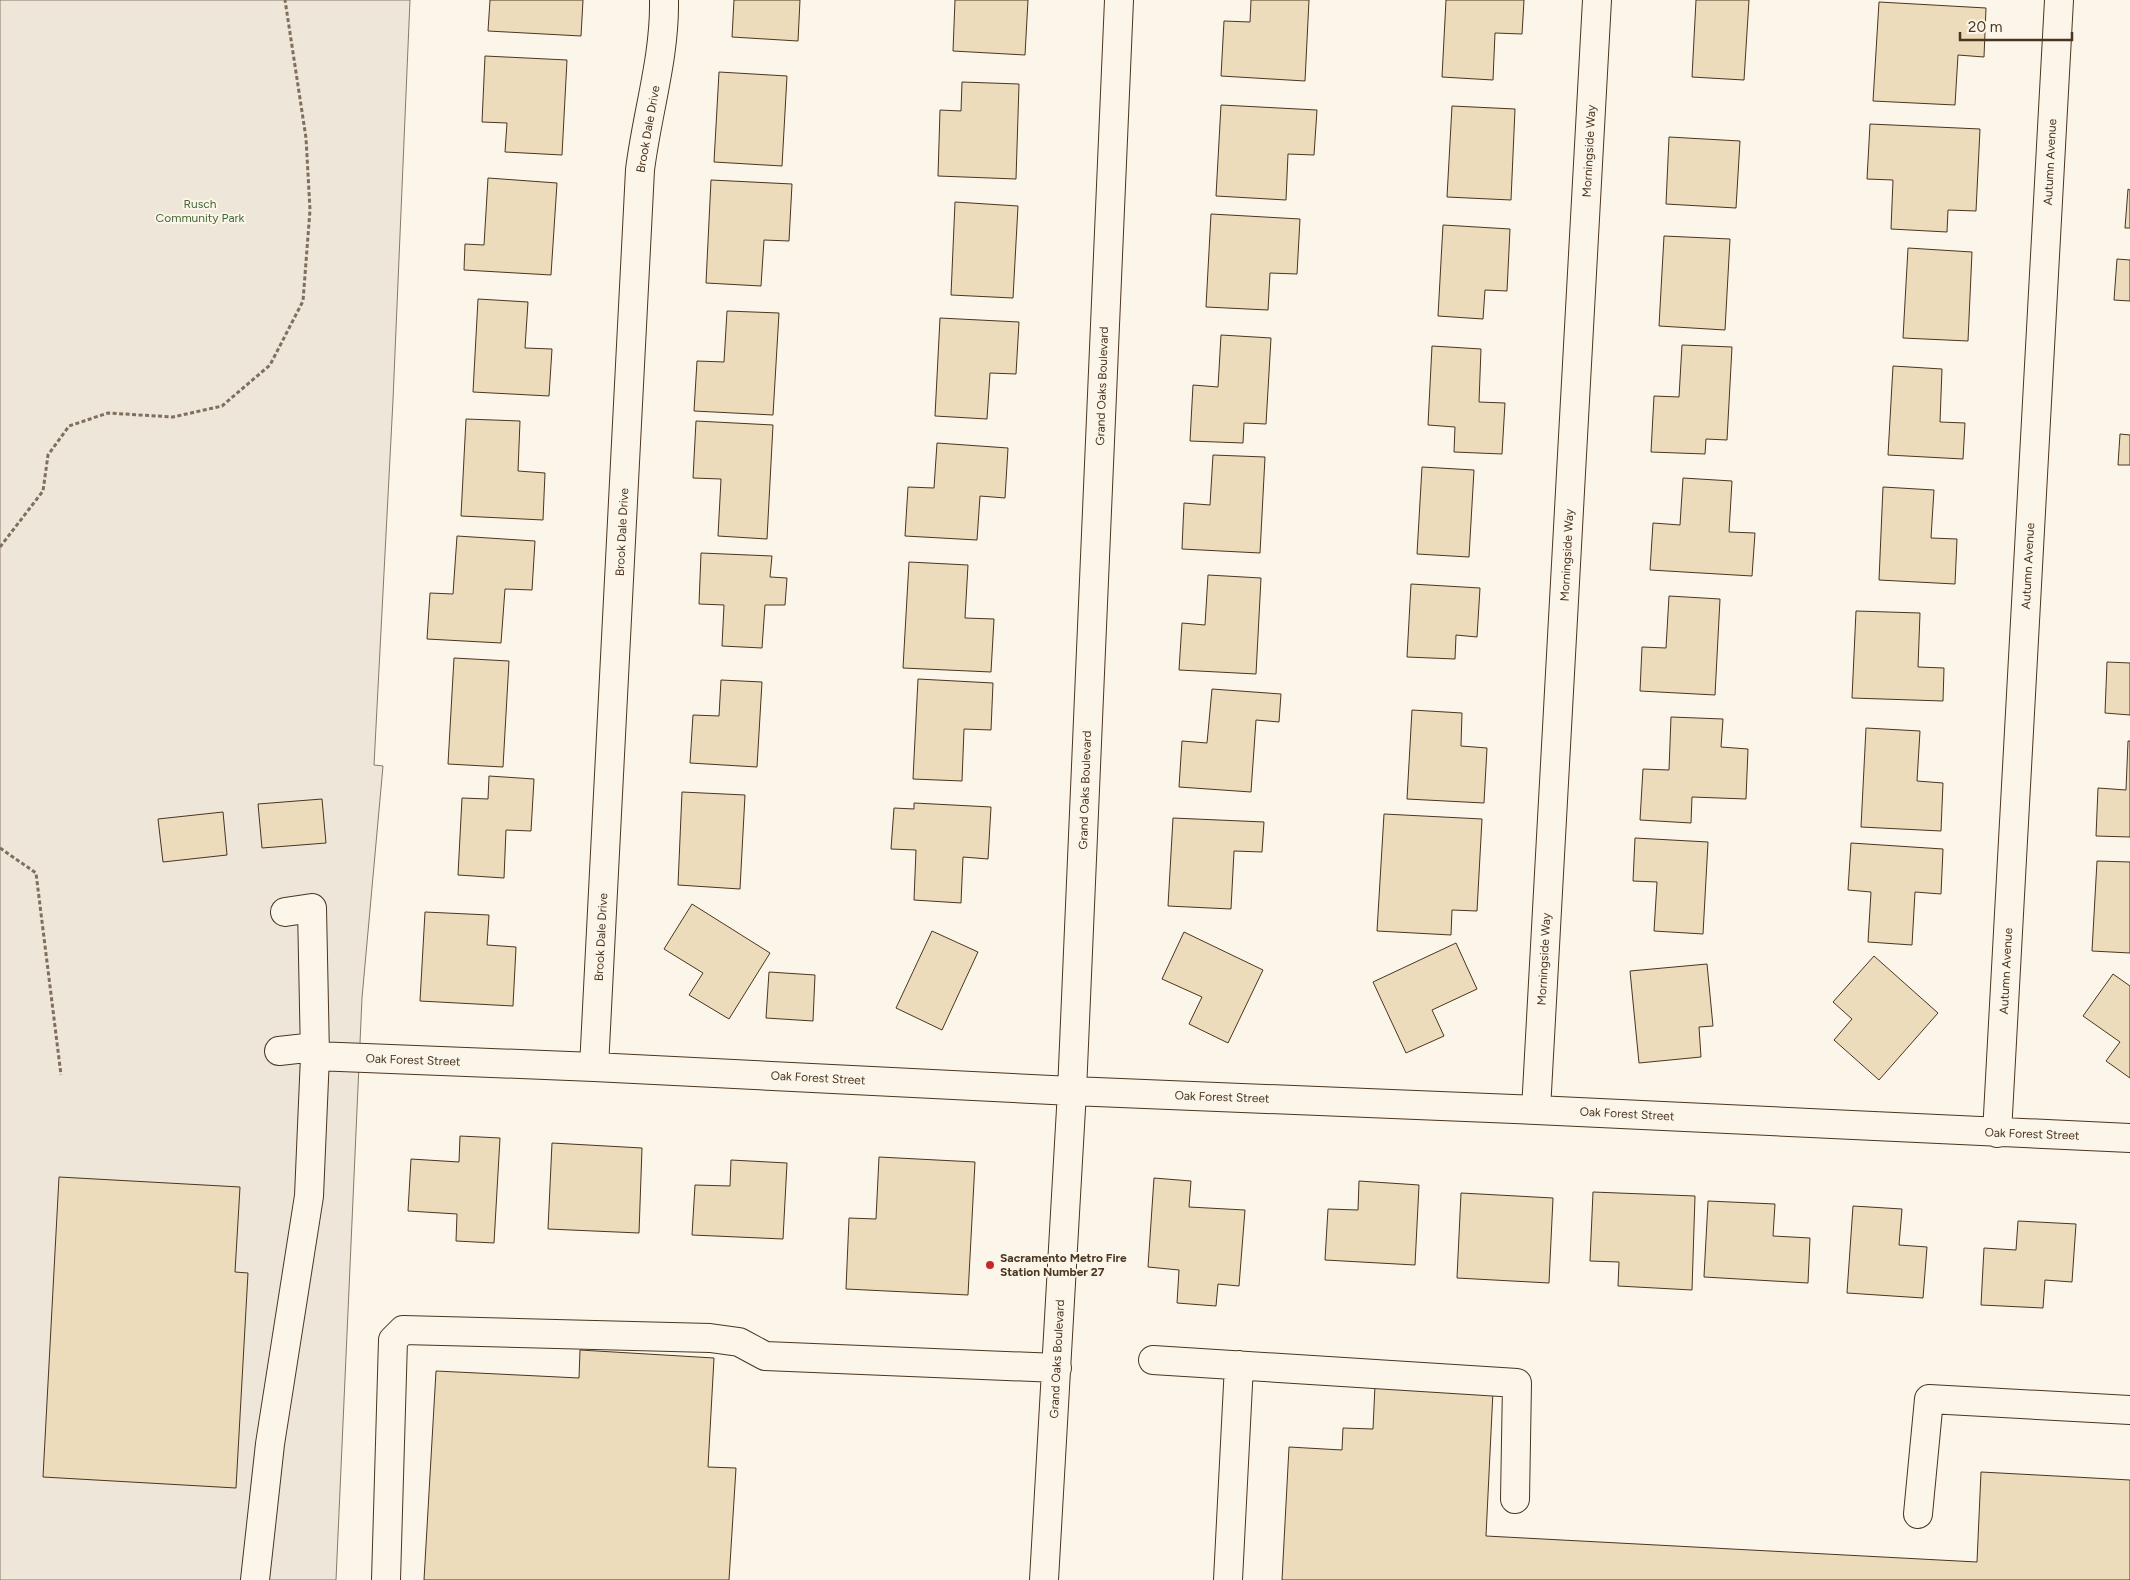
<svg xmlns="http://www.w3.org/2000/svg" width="2130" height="1580" font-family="Figtree,sans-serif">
<rect width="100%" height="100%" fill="#fbf6e9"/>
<path fill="#ede6d9" stroke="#887966" d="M0,0H410L393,400L374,765L383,766L362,998L336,1580H0Z"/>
<path fill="#ecdcbc" stroke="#4a3520" d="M490,0H583L581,36L488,31Z
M734,0H800L798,41L732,37Z
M955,0H1028L1025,55L953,51Z
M1251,0H1309L1305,81L1221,76L1224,21L1250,22Z
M1446,0H1524L1522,34L1495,33L1493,80L1442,77Z
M1696,0H1749L1744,80L1692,77Z
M1879,2L1986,8L1984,57L1958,55L1955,105L1873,101Z
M485,56L567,60L562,155L505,152L507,123L482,122Z
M719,72L787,76L782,166L714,162Z
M962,82L1019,84L1016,179L938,176L940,110L961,111Z
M1221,105L1317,110L1314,155L1288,154L1286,200L1216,196Z
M1452,106L1515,109L1511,200L1447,197Z
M1870,124L1980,129L1976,211L1948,210L1947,232L1891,229L1893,180L1867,179Z
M1669,137L1740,141L1736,208L1666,204Z
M488,178L557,183L551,275L464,270L465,244L484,245Z
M711,180L792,184L789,241L764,240L761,286L706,283Z
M2128,189L2130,190V228H2125Z
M955,202L1018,206L1013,298L951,295Z
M1211,214L1300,219L1297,274L1270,273L1268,310L1206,307Z
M1443,225L1510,229L1507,291L1485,290L1483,319L1438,316Z
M1664,236L1730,239L1725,330L1659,326Z
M1908,248L1972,252L1968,341L1903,338Z
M2117,259L2130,260V301L2114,300Z
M478,299L528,302L525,348L552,349L549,396L473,392Z
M727,311L779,313L773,415L694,411L697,361L724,362Z
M940,318L1019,322L1016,374L990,373L987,419L935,416Z
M1221,335L1271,338L1266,424L1244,423L1243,443L1190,441L1193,385L1218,387Z
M1682,345L1732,347L1727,440L1706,439L1705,454L1651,452L1654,396L1679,397Z
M1432,346L1481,349L1479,402L1505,403L1502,454L1454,452L1455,427L1428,425Z
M1893,366L1942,369L1940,422L1965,423L1963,459L1888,455Z
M466,419L520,421L518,471L545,473L543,520L461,516Z
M696,421L773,425L767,539L718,536L721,479L693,478Z
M2120,434L2130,435V465H2118Z
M937,443L1008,448L1005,498L980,496L977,540L905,536L908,487L934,488Z
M1213,455L1265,457L1260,553L1182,549L1184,503L1210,505Z
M1422,467L1474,470L1469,557L1417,554Z
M1683,478L1732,481L1729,532L1755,533L1752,576L1650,570L1653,523L1680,525Z
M1883,487L1934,490L1931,538L1957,539L1955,584L1879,580Z
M457,536L535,541L532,590L505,589L501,643L427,639L430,593L453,594Z
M701,553L772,556L770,577L787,578L785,605H765L762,648L722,646L724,605L699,604Z
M909,562L968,565L965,618L994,619L991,672L903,668Z
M1208,575L1261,578L1256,674L1179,670L1182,623L1205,625Z
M1411,584L1480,588L1477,637L1456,635L1455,659L1407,657Z
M1669,596L1720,599L1715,695L1640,691L1642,647L1666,648Z
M1856,611L1920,613L1918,667L1944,668L1943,701L1852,698Z
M454,658L509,661L503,767L448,764Z
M2107,662L2130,663V715L2105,713Z
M918,679L993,683L991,730L964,729L962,781L913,779Z
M721,680L762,682L757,767L690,763L693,715L719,716Z
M1212,689L1281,694L1279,722L1256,720L1251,792L1179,787L1182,741L1207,743Z
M1412,710L1462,713L1461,746L1487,748L1484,803L1407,799Z
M1671,717L1723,719L1721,747L1748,749L1746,799L1692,797L1691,823L1640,820L1643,769L1669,770Z
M1866,728L1920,731L1917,781L1943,783L1941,831L1861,827Z
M2128,741H2130V837L2096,836L2098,788L2126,790Z
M489,776L534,779L531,831L506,830L504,878L458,875L462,798L488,799Z
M682,792L745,795L740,889L678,885Z
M322,799L326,843L262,848L258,804Z
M914,803L991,807L988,859L963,857L961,903L914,900L916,850L891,849L894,808L914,809Z
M223,812L227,855L163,862L158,819Z
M1384,814L1482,819L1477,911L1452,910L1451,935L1377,931Z
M1173,818L1264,822L1262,852L1234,851L1231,909L1168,906Z
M1635,838L1708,842L1703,934L1654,931L1657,882L1633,881Z
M1851,843L1943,849L1941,894L1915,892L1912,945L1868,942L1871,892L1848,890Z
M2097,861L2130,862V953L2092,951Z
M692,904L770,953L729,1019L689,995L703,973L664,949Z
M425,912L489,915L487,945L516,947L513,1006L420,1001Z
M932,931L978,952L942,1030L896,1008Z
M1184,932L1263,970L1228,1043L1189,1024L1202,997L1162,979Z
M1456,943L1477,989L1432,1010L1444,1036L1406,1053L1373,982Z
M1874,956L1938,1013L1879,1080L1834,1040L1852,1019L1833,1002Z
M1707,964L1713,1026L1699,1027L1701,1057L1639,1063L1630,971Z
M769,972L815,975L813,1021L766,1018Z
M2113,974L2130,986V1078L2106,1061L2120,1042L2083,1016Z
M460,1136L500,1138L494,1243L456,1241L457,1214L408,1211L411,1159L459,1162Z
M552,1143L642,1148L639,1233L548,1229Z
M879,1157L975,1162L968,1295L846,1289L849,1218L876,1219Z
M731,1160L787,1163L783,1239L692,1235L695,1185L730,1186Z
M59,1177L240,1187L235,1272L248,1273L236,1488L43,1477Z
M1154,1178L1191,1181L1189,1207L1245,1210L1239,1286L1218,1284L1216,1306L1177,1303L1179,1270L1148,1267Z
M1359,1181L1419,1185L1415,1265L1325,1260L1328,1209L1358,1210Z
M1593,1192L1695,1196L1692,1290L1618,1286L1619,1262L1590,1261Z
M1461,1193L1553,1198L1549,1283L1457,1278Z
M1708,1201L1775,1204L1773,1236L1810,1238L1808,1283L1704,1277Z
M1853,1206L1902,1209L1899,1245L1927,1247L1923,1298L1847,1293Z
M2018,1221L2076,1224L2072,1282L2045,1280L2043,1308L1981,1305L1984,1248L2016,1250Z
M580,1350L714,1358L708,1467L736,1468L729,1580H424L436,1371L579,1378Z
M1375,1385L1493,1391L1486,1536L1977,1562L1981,1472L2130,1480V1580H1282L1289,1447L1342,1450L1343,1428L1373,1429Z"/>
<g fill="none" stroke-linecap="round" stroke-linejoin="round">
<g stroke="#4a3520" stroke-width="30">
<path id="minor" d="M279,1051L315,1047
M315,1056L594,1067L1072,1091L1536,1110L2130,1138
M594,1067L640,170C647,113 665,58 664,0
M1536,1110L1597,0
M1997,1133L2059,0
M1153,1360L1517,1383L1515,1499
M1918,1514L1929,1399L2130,1410
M255,1580L270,1444L309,1196L315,1056L312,908L285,912
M386,1580L393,1340L403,1330L710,1338L739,1342L765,1356L1057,1368
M1044,1580L1072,1091L1119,0
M1228,1580L1239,1365"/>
</g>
<path stroke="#7f6f5c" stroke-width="3" stroke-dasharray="4 2.5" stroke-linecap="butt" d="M0,547L43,491L48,455L69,426L108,413L173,417L222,406L270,365L303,301L310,210L306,138L285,0
M0,848L36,873L61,1075"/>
<use href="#minor" stroke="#fbf6e9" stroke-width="28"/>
</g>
<circle fill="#c62828" stroke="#fbf6e9" stroke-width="2" cx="990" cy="1265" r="5"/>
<g text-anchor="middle" stroke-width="4" stroke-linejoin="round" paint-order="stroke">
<g font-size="12" fill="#4a3520" stroke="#fbf6e9">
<text transform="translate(648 129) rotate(-80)" y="4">Brook Dale Drive</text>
<text transform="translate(1589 151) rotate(-87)" y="4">Morningside Way</text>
<text transform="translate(2050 162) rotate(-87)" y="4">Autumn Avenue</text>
<text transform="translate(1102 386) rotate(-88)" y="4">Grand Oaks Boulevard</text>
<text transform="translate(622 532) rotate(-87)" y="4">Brook Dale Drive</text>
<text transform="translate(1567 555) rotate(-87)" y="4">Morningside Way</text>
<text transform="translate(2028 566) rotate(-87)" y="4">Autumn Avenue</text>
<text transform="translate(1085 790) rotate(-88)" y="4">Grand Oaks Boulevard</text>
<text transform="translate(601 937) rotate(-87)" y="4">Brook Dale Drive</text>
<text transform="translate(1544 959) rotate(-87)" y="4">Morningside Way</text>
<text transform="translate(2006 971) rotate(-87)" y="4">Autumn Avenue</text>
<text transform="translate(413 1060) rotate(2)" y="4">Oak Forest Street</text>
<text transform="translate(818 1078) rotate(3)" y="4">Oak Forest Street</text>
<text transform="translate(1222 1097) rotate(2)" y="4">Oak Forest Street</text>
<text transform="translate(1627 1114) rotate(3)" y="4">Oak Forest Street</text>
<text transform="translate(2032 1134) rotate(2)" y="4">Oak Forest Street</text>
<text transform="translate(1057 1359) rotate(-87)" y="4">Grand Oaks Boulevard</text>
</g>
<g font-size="12" fill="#436837" stroke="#fbf6e9">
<text x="200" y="208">Rusch<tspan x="200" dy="14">Community Park</tspan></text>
</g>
<g font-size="12" font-weight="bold" fill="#4a3520" stroke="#fbf6e9" text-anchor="start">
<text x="1000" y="1262">Sacramento Metro Fire<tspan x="1000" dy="14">Station Number 27</tspan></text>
</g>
</g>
<path d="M1960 32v8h112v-8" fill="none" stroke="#4a3520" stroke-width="2.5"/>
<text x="1968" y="32" font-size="15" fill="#4a3520" stroke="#fbf6e9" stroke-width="4" paint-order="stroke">20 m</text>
</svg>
